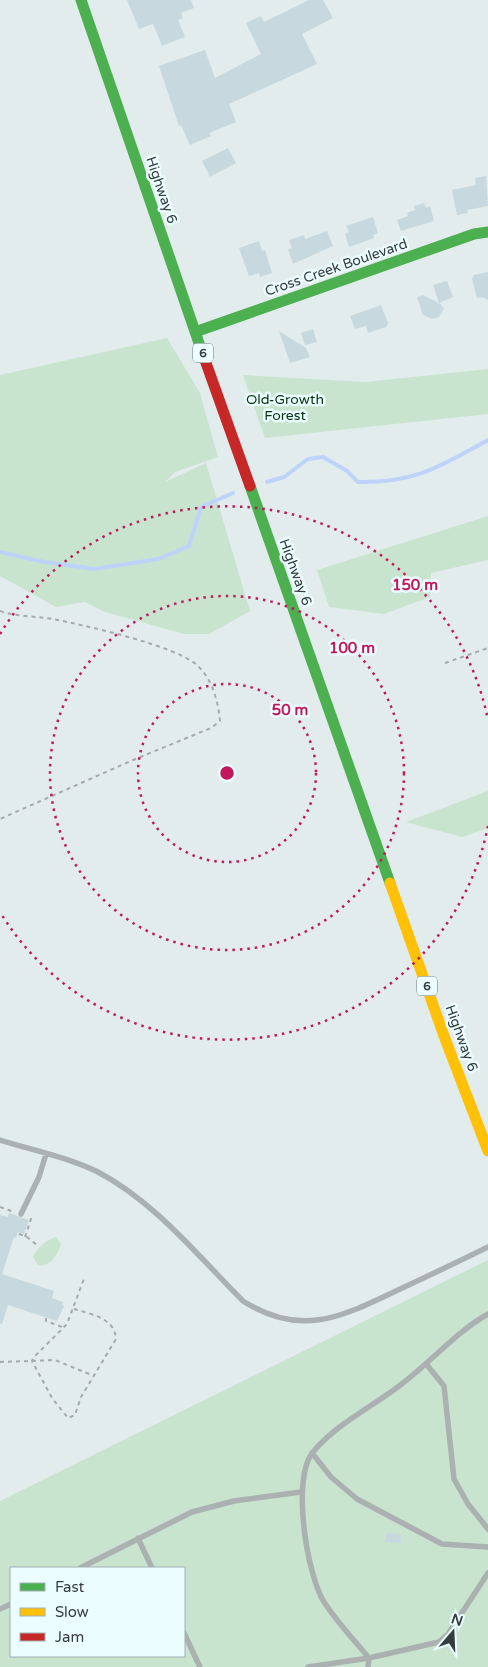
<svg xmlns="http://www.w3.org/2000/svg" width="488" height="1667" font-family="'Varela Round',sans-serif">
<rect width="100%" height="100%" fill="#e2eced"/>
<path fill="#c9e4ce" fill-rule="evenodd" d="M167,338L200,393L218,457L175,472L165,482L206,463L250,611L209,634H184L105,612L85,602L56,607L0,576V375Z
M488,369V414L265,438L243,375L365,382Z
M488,516V560L431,573L430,597L384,614L329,607L317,570Z
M488,791V828L462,837L406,822Z
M56,1237L61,1244C58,1254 50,1268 38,1265L33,1257C36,1248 48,1239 56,1237Z
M488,1260V1667H0V1501ZM11,1568H184V1656H11Z"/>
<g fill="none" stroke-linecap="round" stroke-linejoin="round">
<path stroke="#bed3f9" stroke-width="4" d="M267,482L284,477L308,459L323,457L347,471L358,482C415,483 439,467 488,440
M0,552L44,562L95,569L158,559L189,546L201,507L233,493"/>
</g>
<path fill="#c7d8de" d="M127,0H191L194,8L181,13L183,18L178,20L185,37L162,46L153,24L139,29Z
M309,0H323L333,18L302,34L317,64L229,104L236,122L209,133L211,136L190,145L181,125L179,126L159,66L205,50L215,78L261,54L246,23L261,16L264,22Z
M228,148L236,163L210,177L202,161Z
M486,176L488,206L467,210L468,213L457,215L452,190L476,185L475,178Z
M424,203L426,208L430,206L434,221L401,231L397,220L408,216L407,213L415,210L414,206Z
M373,217L378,233L373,235L374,238L349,247L345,234L349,232L346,226Z
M327,231L333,246L293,264L288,249L292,248L289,240L304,235L305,239Z
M259,241L262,251L265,250L272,273L260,277L259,273L249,276L239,248Z
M488,272V300L482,297L477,298L472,279L474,275Z
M447,281L453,297L439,303L444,308L439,317L432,319L423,315L417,297L423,295L439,303L433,285Z
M381,305L388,323L386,327L368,333L366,326L355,329L350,316Z
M313,329L317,342L305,345L301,333Z
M279,331L306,348L310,357L290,363Z
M9,1213L29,1220L24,1234L18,1232L16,1238L14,1237L2,1274L54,1291L52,1298L63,1302L62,1305L64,1306L57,1321L8,1305L2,1324H0V1215L8,1217Z
M386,1533L401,1534V1543L386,1542Z"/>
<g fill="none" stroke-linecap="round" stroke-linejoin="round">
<path stroke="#a6aaaa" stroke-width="2" stroke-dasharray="4 4" stroke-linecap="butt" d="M0,611C17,617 35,616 53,619C83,625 178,646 198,666C213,681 218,701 220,721L211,728L133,760L0,819
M445,663L488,648
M0,1207L14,1212
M19,1234L27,1237L37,1245
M25,1237L31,1219L28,1217
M74,1309C91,1314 115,1318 116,1339L81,1397L75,1415L68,1418L52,1398L32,1361L34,1357L67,1324L85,1276
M46,1318V1321L65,1328
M0,1362L55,1360L94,1376"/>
<path stroke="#abb0b0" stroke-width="5.5" d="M0,1140C32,1150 67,1157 98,1172C155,1202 198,1256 243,1301C301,1338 341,1317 398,1290C428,1276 458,1262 488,1247
M21,1214L39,1177L46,1154
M488,1314C456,1332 432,1361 403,1383C374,1406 337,1423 313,1452C291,1478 307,1575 324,1602C337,1622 354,1640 369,1658L439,1642L448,1634L488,1573
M427,1365L444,1386L454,1479L468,1504L488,1529
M312,1453L331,1477L357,1499L442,1544L488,1547
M138,1538L152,1568
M80,1568L192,1512L234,1501L301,1492
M0,1609L11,1604
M184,1633L200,1667
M308,1667L369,1658L368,1667"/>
<path stroke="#4caf50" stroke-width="11" d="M81,0L201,349
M195,332L474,234L488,232
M250,486L390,883"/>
<path stroke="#ffc107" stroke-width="11" d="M390,883L444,1036L488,1151"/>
<path stroke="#c62828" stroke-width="11" d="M201,349L250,486"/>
</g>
<g fill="none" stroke="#c2185b" stroke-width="2.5" stroke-dasharray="2.5 5">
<circle cx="227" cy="773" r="89"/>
<circle cx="227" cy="773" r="177"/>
<path d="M488 826A266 266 0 0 1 0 912M0 634A266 266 0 0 1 488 720"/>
</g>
<g text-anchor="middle" stroke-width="5" stroke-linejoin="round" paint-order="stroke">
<g fill="#ebfdff" stroke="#6c7778" stroke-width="1">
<rect x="193" y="343.5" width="20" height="19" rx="4"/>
<rect x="417" y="976.5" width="20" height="19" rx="4"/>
</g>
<g font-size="12" font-weight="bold" fill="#363d3e">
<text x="203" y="357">6</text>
<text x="427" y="990">6</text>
</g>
<g font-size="14" fill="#363d3e" stroke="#ebfdff">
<text transform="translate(162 190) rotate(71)" y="5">Highway 6</text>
<text transform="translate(336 267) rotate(-19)" y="5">Cross Creek Boulevard</text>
<text transform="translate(296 572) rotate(70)" y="5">Highway 6</text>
<text transform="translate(462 1038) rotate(70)" y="5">Highway 6</text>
</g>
<g font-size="14" fill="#09330e" stroke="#ebfdff">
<text x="285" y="404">Old-Growth<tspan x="285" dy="16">Forest</tspan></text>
</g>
</g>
<circle cx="227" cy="773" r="8" fill="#c2185b" stroke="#ebfdff" stroke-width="2.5"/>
<g font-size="15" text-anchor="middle" font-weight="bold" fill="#c2185b" stroke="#ebfdff" stroke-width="5" stroke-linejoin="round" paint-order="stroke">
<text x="415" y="590">150 m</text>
<text x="352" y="653">100 m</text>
<text x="290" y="715">50 m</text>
</g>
<rect x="10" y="1567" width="175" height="90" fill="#ebfdff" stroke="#a3b0b2"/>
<rect x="20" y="1583" width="25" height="8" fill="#4caf50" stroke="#a3b0b2"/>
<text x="55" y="1592" font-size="15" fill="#363d3e">Fast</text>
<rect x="20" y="1608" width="25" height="8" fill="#ffc107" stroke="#a3b0b2"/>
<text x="55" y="1617" font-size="15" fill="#363d3e">Slow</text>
<rect x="20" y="1633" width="25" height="8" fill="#c62828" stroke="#a3b0b2"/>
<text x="55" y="1642" font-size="15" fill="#363d3e">Jam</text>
<g transform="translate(453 1632) rotate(19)" stroke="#ebfdff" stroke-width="4" paint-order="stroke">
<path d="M0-4L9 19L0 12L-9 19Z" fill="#363d3e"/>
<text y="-8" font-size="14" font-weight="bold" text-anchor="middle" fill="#363d3e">N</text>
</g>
</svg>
